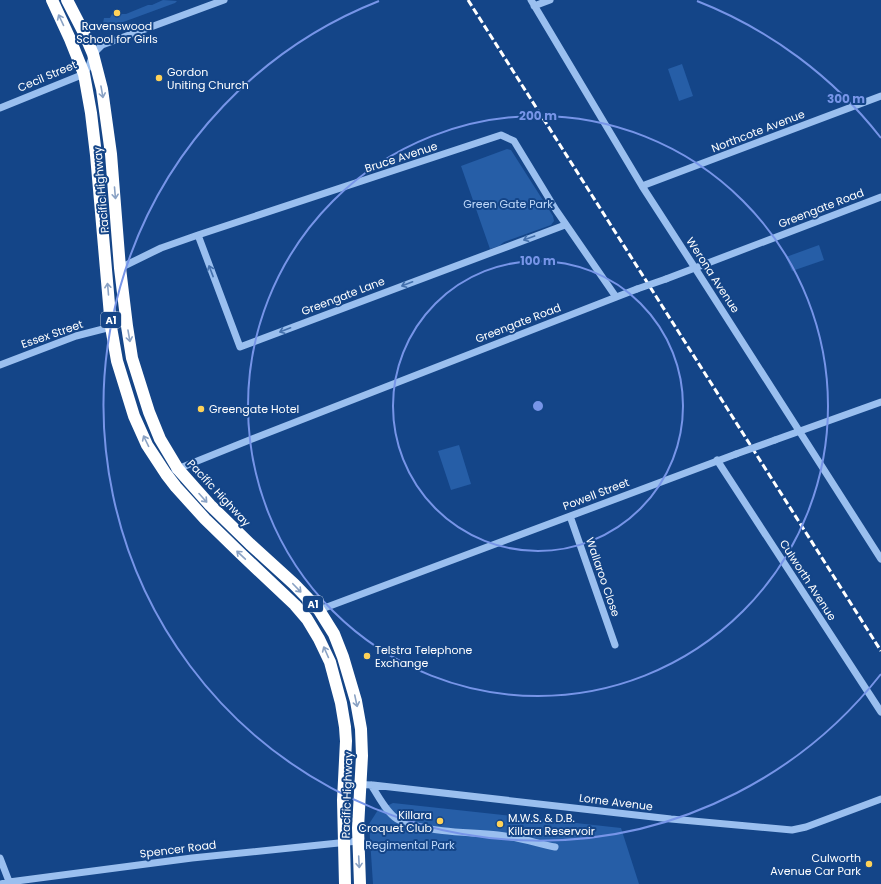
<svg xmlns="http://www.w3.org/2000/svg" width="881" height="884" font-family="Poppins,sans-serif">
<rect width="100%" height="100%" fill="#144588"/>
<path fill="#265ea7" d="M163,0L177,1L175,3L107,28H102L104,18H110L113,12L116,14H126L148,5H152Z
M682,64L693,96L679,101L668,69Z
M507,149L511,150L553,216L554,221L551,225L504,242L499,246L490,249L461,166Z
M819,245L824,260L792,271L786,257Z
M459,445L471,484L451,490L438,451Z
M393,803L621,828L639,884H373L369,824L378,810Z"/>
<g fill="none" stroke-linecap="round" stroke-linejoin="round">
<path stroke="#9abfef" stroke-width="7" d="M531,0L642,186L695,268L881,559
M534,6L550,0
M0,108L84,74L89,66L93,54L102,45L224,0
M642,186L881,96
M198,235L240,347L565,225
M120,268L161,248L198,235L501,135L514,141L556,210L616,297
M666,279L881,197
M0,365L76,336L111,327
M775,440L881,402
M717,460L881,712
M175,470L252,439L637,289
M570,516L615,645
M319,610L736,454
M343,784L373,785L671,819L792,830L806,827L881,799
M371,785C378,795 386,812 397,819C402,822 408,824 414,825C441,833 470,832 498,835C518,837 536,843 555,847
M0,858L10,884
M1,884L9,882L192,858L358,841"/>
<path stroke="#fff" stroke-width="12" d="M52,0L70,39L84,74L91,113L96,155L111,327L117,361L134,416L147,445L166,474L176,487L205,519L241,554L295,605L307,619L319,639L330,662L341,703L345,727L346,741L343,800L345,884
M67,0L84,33L93,54L102,89L111,154L120,268L127,326L132,358L149,412L160,439L178,469L210,505L250,544L294,584L319,610L334,634L343,657L356,701L361,729L362,756L358,828L360,884"/>
<path stroke="#fff" stroke-width="3" stroke-dasharray="7 3" stroke-linecap="butt" d="M468,0L881,651"/>
<path stroke="#9abfef" stroke-width="7" d="M637,289L666,279
M736,454L775,440"/>
</g>
<defs><path id="oneway-shaft" d="M-6 0H5M1.5-3L5.5 0L1.5 3" fill="none" stroke-width="1.6" stroke-linecap="round" stroke-linejoin="round"/></defs>
<g stroke="#8aa2c4">
<use href="#oneway-shaft" transform="translate(61 20) rotate(-115)"/>
<use href="#oneway-shaft" transform="translate(102 92) rotate(80)"/>
<use href="#oneway-shaft" transform="translate(115 193) rotate(85)"/>
<use href="#oneway-shaft" transform="translate(108 289) rotate(-95)"/>
<use href="#oneway-shaft" transform="translate(129 336) rotate(80)"/>
<use href="#oneway-shaft" transform="translate(146 441) rotate(-116)"/>
<use href="#oneway-shaft" transform="translate(203 498) rotate(48)"/>
<use href="#oneway-shaft" transform="translate(241 555) rotate(-137)"/>
<use href="#oneway-shaft" transform="translate(297 588) rotate(46)"/>
<use href="#oneway-shaft" transform="translate(326 652) rotate(-114)"/>
<use href="#oneway-shaft" transform="translate(356 701) rotate(78)"/>
<use href="#oneway-shaft" transform="translate(359 862) rotate(87)"/>
</g>
<g stroke="#4370ac">
<use href="#oneway-shaft" transform="translate(529 238) rotate(160)"/>
<use href="#oneway-shaft" transform="translate(211 271) rotate(-111)"/>
<use href="#oneway-shaft" transform="translate(407 284) rotate(159)"/>
<use href="#oneway-shaft" transform="translate(285 330) rotate(159)"/>
</g>
<g fill="none" stroke="#7795e8" stroke-width="2">
<circle cx="538" cy="406" r="145"/>
<circle cx="538" cy="406" r="290"/>
<path d="M881 674A435 435 0 1 1 379 1M697 1A435 435 0 0 1 881 138"/>
</g>
<g fill="#ffd258" stroke="#144588" stroke-width="1.5">
<circle cx="117" cy="13" r="4"/>
<circle cx="159" cy="78" r="4"/>
<circle cx="201" cy="409" r="4"/>
<circle cx="367" cy="656" r="4"/>
<circle cx="440" cy="821" r="4"/>
<circle cx="500" cy="824" r="4"/>
<circle cx="869" cy="864" r="4"/>
</g>
<g text-anchor="middle" stroke-width="4" stroke-linejoin="round" paint-order="stroke">
<g fill="#144588" stroke="#b8c7db" stroke-width="1">
<rect x="101" y="312" width="20" height="16" rx="3"/>
<rect x="303" y="596" width="20" height="16" rx="3"/>
</g>
<g font-size="10" font-weight="bold" fill="#fff">
<text x="111" y="324">A1</text>
<text x="313" y="608">A1</text>
</g>
<g font-size="11" fill="#fff" stroke="#144588" text-anchor="start">
<text x="117" y="30" text-anchor="middle">Ravenswood<tspan x="117" dy="13">School for Girls</tspan></text>
<text x="167" y="76">Gordon<tspan x="167" dy="13">Uniting Church</tspan></text>
<text x="209" y="413">Greengate Hotel</text>
<text x="375" y="654">Telstra Telephone<tspan x="375" dy="13">Exchange</tspan></text>
<text x="432" y="819" text-anchor="end">Killara<tspan x="432" dy="13">Croquet Club</tspan></text>
<text x="508" y="822">M.W.S. &amp; D.B.<tspan x="508" dy="13">Killara Reservoir</tspan></text>
<text x="861" y="862" text-anchor="end">Culworth<tspan x="861" dy="13">Avenue Car Park</tspan></text>
</g>
<g font-size="11" fill="#fff" stroke="#144588">
<text transform="translate(47 76) rotate(-23)" y="4">Cecil Street</text>
<text transform="translate(758 131) rotate(-21)" y="4">Northcote Avenue</text>
<text transform="translate(401 157) rotate(-18)" y="4">Bruce Avenue</text>
<text transform="translate(101 190) rotate(-95)" y="4">Pacific Highway</text>
<text transform="translate(821 208) rotate(-21)" y="4">Greengate Road</text>
<text transform="translate(713 275) rotate(57)" y="4">Werona Avenue</text>
<text transform="translate(343 296) rotate(-21)" y="4">Greengate Lane</text>
<text transform="translate(518 323) rotate(-21)" y="4">Greengate Road</text>
<text transform="translate(52 334) rotate(-19)" y="4">Essex Street</text>
<text transform="translate(219 493) rotate(47)" y="4">Pacific Highway</text>
<text transform="translate(596 494) rotate(-21)" y="4">Powell Street</text>
<text transform="translate(603 577) rotate(71)" y="4">Wallaroo Close</text>
<text transform="translate(808 580) rotate(57)" y="4">Culworth Avenue</text>
<text transform="translate(347 795) rotate(-88)" y="4">Pacific Highway</text>
<text transform="translate(616 802) rotate(7)" y="4">Lorne Avenue</text>
<text transform="translate(178 849) rotate(-7)" y="4">Spencer Road</text>
</g>
<g font-size="11" fill="#c0dafb" stroke="#144588">
<text x="508" y="208">Green Gate Park</text>
<text x="410" y="849">Regimental Park</text>
</g>
</g>
<circle cx="538" cy="406" r="6" fill="#7795e8" stroke="#144588" stroke-width="2"/>
<g font-size="12" text-anchor="middle" font-weight="bold" fill="#7795e8" stroke="#144588" stroke-width="4" stroke-linejoin="round" paint-order="stroke">
<text x="846" y="103">300 m</text>
<text x="538" y="120">200 m</text>
<text x="538" y="265">100 m</text>
</g>
</svg>
